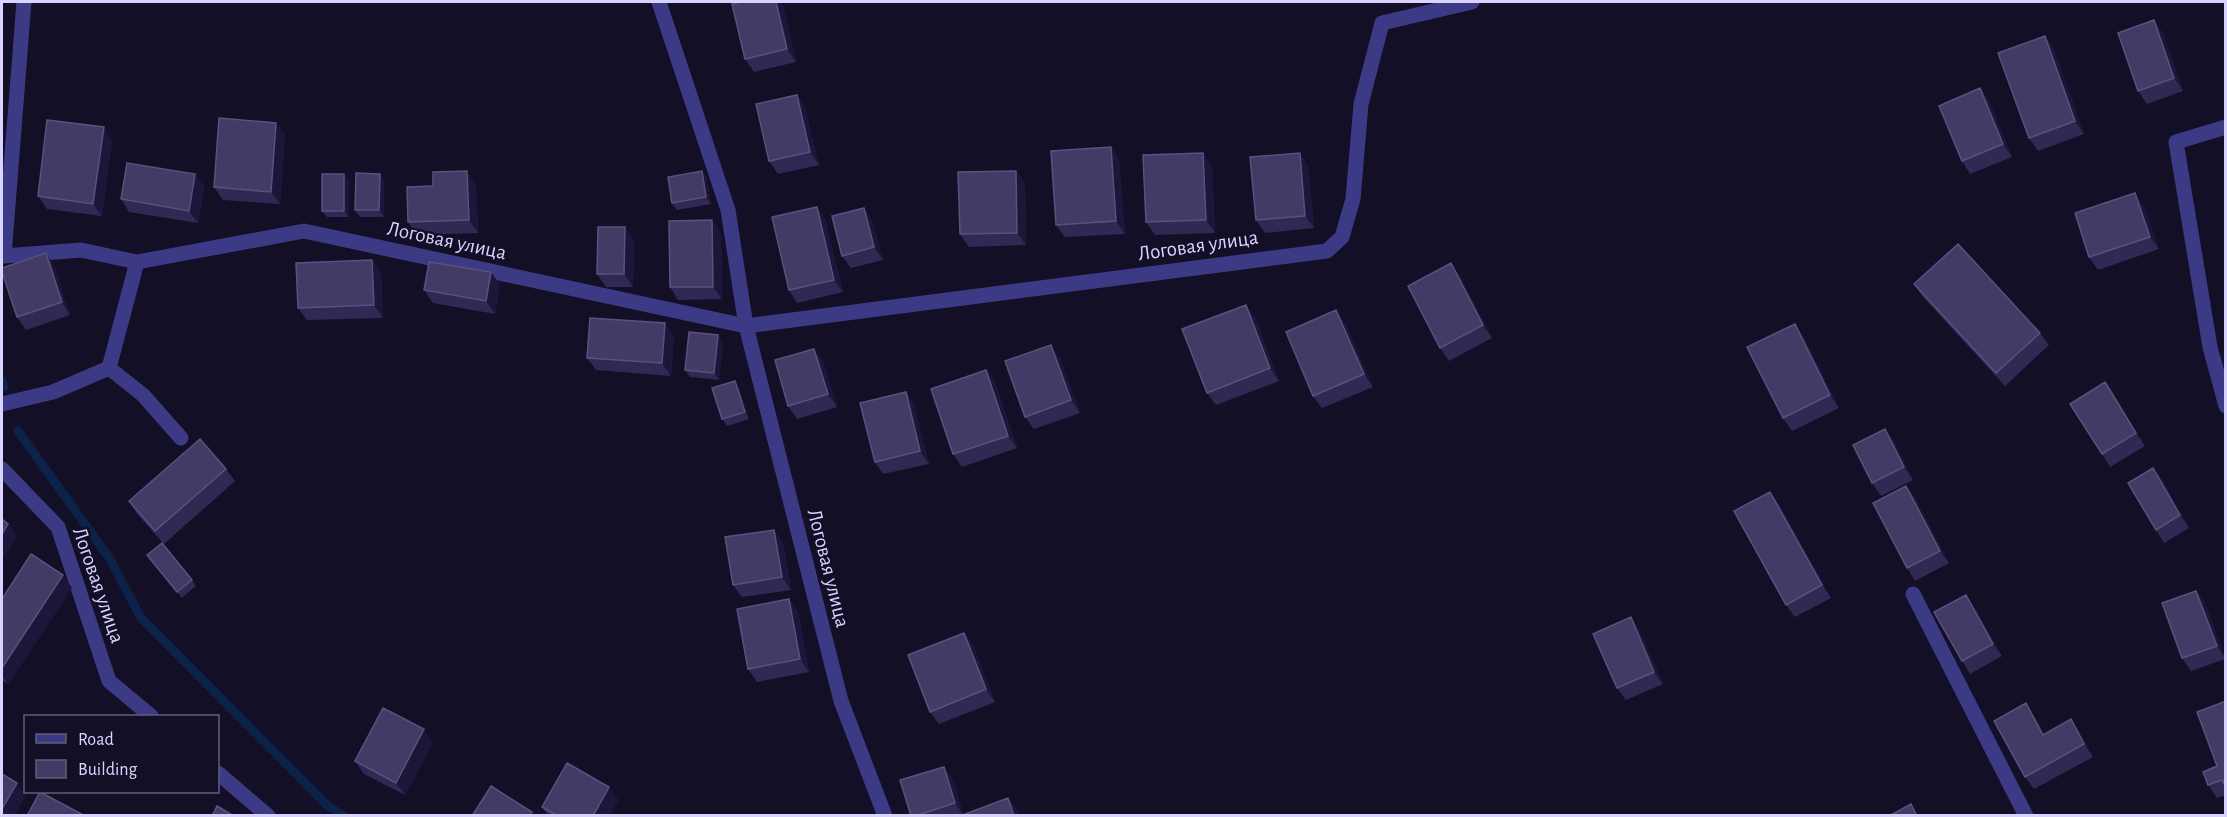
<svg xmlns="http://www.w3.org/2000/svg" width="2227" height="817" font-family="'Alegreya Sans',sans-serif">
<rect width="100%" height="100%" fill="#130f26"/>
<g fill="none" stroke-linecap="round" stroke-linejoin="round">
<path stroke="#0c2248" stroke-width="9" d="M2,381L4,387
M18,431L110,559L141,618L327,805L343,816"/>
<path stroke="#3d3a85" stroke-width="15" d="M24,2L4,256L81,250L137,262
M659,2L728,210L746,326L841,701L885,816
M2226,127L2176,142L2210,347L2226,406
M109,368L143,395L181,438
M2,404L53,392L109,368L137,262L304,231L746,326L1327,251L1342,237L1353,199L1361,104L1382,23L1472,2
M2,469L58,527L109,681L151,716
M1913,594L2026,816
M218,773L268,816"/>
</g>
<path fill="#312854" d="M741,2H780L783,6L796,62L754,72L745,59Z
M2163,33L2183,91L2147,104L2138,91Z
M2054,49L2084,134L2038,151L2029,138Z
M1980,88L1989,101L2012,157L1970,174L1962,161Z
M797,95L805,108L819,165L778,174L769,161Z
M276,123L285,135L280,204L223,200L214,187Z
M112,140L102,216L47,209L38,196Z
M1111,147L1119,160L1125,234L1065,237L1056,225Z
M1212,165L1215,233L1155,235L1146,222Z
M1308,165L1314,228L1265,233L1256,220Z
M702,171L706,177L711,204L677,210L672,203Z
M1016,171L1025,183L1026,245L969,247L960,234Z
M195,174L204,187L198,223L129,212L121,199Z
M344,174L349,181V217H327L322,211Z
M384,180V217H360L355,210Z
M476,184L478,233L417,235L408,222L433,186Z
M2144,206L2159,249L2098,270L2089,257Z
M864,208L872,221L883,260L851,268L842,256Z
M825,219L843,292L797,303L789,290Z
M721,233L722,299L678,300L670,287Z
M634,240L633,287H606L597,274Z
M372,260L381,273L383,318L307,320L298,308Z
M1451,263L1460,276L1492,338L1449,361L1440,348Z
M54,266L70,315L26,330L17,317Z
M491,272L500,285L495,314L433,303L424,290Z
M1914,284L2040,333L2049,345L2005,386L1923,297Z
M1255,317L1279,381L1216,405L1207,393Z
M1345,323L1373,387L1322,408L1313,396Z
M674,336L671,376L596,370L587,358Z
M1803,336L1839,408L1792,431L1783,418Z
M723,342L719,380L690,377L685,370Z
M1060,358L1080,413L1034,429L1025,417Z
M823,361L837,407L797,419L788,406Z
M986,370L995,382L1017,448L962,467L953,454Z
M735,381L739,388L749,419L727,426L722,419Z
M2105,382L2114,395L2145,446L2110,467L2102,454Z
M906,392L914,405L929,464L883,474L875,462Z
M1885,429L1894,441L1913,480L1881,496L1872,483Z
M2153,468L2162,480L2189,528L2164,543L2156,530Z
M226,469L235,481L164,544L137,514L129,501Z
M1906,486L1915,498L1949,563L1915,581L1907,568Z
M1779,504L1831,598L1795,617L1786,605Z
M783,542L791,590L742,597L733,585Z
M147,555L192,580L196,586L182,598Z
M72,588L8,684L2,680V599Z
M2196,591L2205,603L2225,659L2191,671L2182,658Z
M1966,595L1974,607L2002,656L1970,674L1962,661Z
M798,612L809,672L757,682L748,669Z
M1639,630L1663,684L1626,700L1617,688Z
M964,633L973,645L995,702L939,724L930,712Z
M2226,701V795L2217,798L2208,785L2217,766Z
M2034,716L2044,734L2071,719L2080,732L2093,757L2034,789L2025,777Z
M433,742L405,795L364,774L355,761Z
M953,779L963,814L1008,798L1017,810L1018,816H911Z
M609,787L618,800L609,816H546L547,814L542,807Z"/>
<path fill="#1d163a" d="M776,2H780L783,6L796,62L787,49Z
M2154,20L2163,33L2183,91L2174,78Z
M2045,36L2054,49L2084,134L2075,121Z
M1980,88L1989,101L2012,157L2003,144Z
M797,95L805,108L819,165L810,152Z
M276,123L285,135L280,204L271,192Z
M104,127L112,140L102,216L93,204Z
M1111,147L1119,160L1125,234L1116,221Z
M1203,153L1212,165L1215,233L1206,220Z
M1300,153L1308,165L1314,228L1305,216Z
M467,171L476,184L478,233L469,220Z
M702,171L706,177L711,204L706,197Z
M1016,171L1025,183L1026,245L1017,233Z
M195,174L204,187L198,223L189,211Z
M344,174L349,181V217L344,211Z
M380,174L384,180V217L379,210Z
M2135,193L2144,206L2159,249L2150,237Z
M817,207L825,219L843,292L834,280Z
M864,208L872,221L883,260L874,247Z
M712,220L721,233L722,299L713,287Z
M625,227L634,240L633,287L624,274Z
M46,253L54,266L70,315L62,302Z
M372,260L381,273L383,318L374,305Z
M1451,263L1460,276L1492,338L1483,325Z
M491,272L500,285L495,314L486,301Z
M1246,305L1255,317L1279,381L1270,368Z
M1336,310L1345,323L1373,387L1364,374Z
M665,323L674,336L671,376L662,363Z
M1795,324L1803,336L1839,408L1830,395Z
M718,335L723,342L719,380L714,373Z
M1051,345L1060,358L1080,413L1071,400Z
M814,349L823,361L837,407L828,394Z
M986,370L995,382L1017,448L1008,436Z
M735,381L739,388L749,419L745,412Z
M2105,382L2114,395L2145,446L2136,433Z
M906,392L914,405L929,464L920,451Z
M1885,429L1894,441L1913,480L1904,467Z
M2153,468L2162,480L2189,528L2180,515Z
M1906,486L1915,498L1949,563L1940,551Z
M1770,492L1779,504L1831,598L1822,585Z
M8,524L17,537L2,560V534Z
M774,530L783,542L791,590L782,577Z
M63,575L72,588L8,684L2,675V668Z
M2196,591L2205,603L2225,659L2217,646Z
M1966,595L1974,607L2002,656L1993,644Z
M789,599L798,612L809,672L800,659Z
M1631,617L1639,630L1663,684L1654,672Z
M964,633L973,645L995,702L986,689Z
M2026,703L2034,716L2052,748L2043,735Z
M2071,719L2080,732L2093,757L2084,744Z
M424,729L433,742L405,795L396,783Z
M944,767L953,779L964,816L955,803Z
M17,783L26,796L14,816H2V809Z
M609,787L618,800L609,816H593Z
M1008,798L1017,810L1018,816H1014Z"/>
<path fill="#433a66" stroke="#5a527e" stroke-width="1.5" d="M741,2H776L787,49L745,59L732,4Z
M2154,20L2174,78L2138,91L2118,33Z
M2045,36L2075,121L2029,138L1998,53Z
M1980,88L2003,144L1962,161L1939,106Z
M797,95L810,152L769,161L756,104Z
M219,118L276,123L271,192L214,187Z
M47,120L104,127L93,204L38,196Z
M1111,147L1116,221L1056,225L1051,151Z
M1203,153L1206,220L1146,222L1143,155Z
M1300,153L1305,216L1256,220L1250,157Z
M127,163L195,174L189,211L121,199Z
M467,171L469,220L408,222L407,187L433,186V172Z
M702,171L706,197L672,203L668,177Z
M1016,171L1017,233L960,234L958,172Z
M356,173L380,174L379,210H355Z
M322,174H344V211H322Z
M2135,193L2150,237L2089,257L2075,213Z
M817,207L834,280L789,290L772,217Z
M864,208L874,247L842,256L832,216Z
M712,220L713,287H670L669,221Z
M598,227H625L624,274H597Z
M1958,244L2040,333L1996,373L1914,284Z
M46,253L62,302L17,317L2,272V268Z
M372,260L374,305L298,308L296,263Z
M429,262L491,272L486,301L424,290Z
M1451,263L1483,325L1440,348L1408,286Z
M1246,305L1270,368L1207,393L1182,329Z
M1336,310L1364,374L1313,396L1286,332Z
M590,318L665,323L662,363L587,358Z
M1795,324L1830,395L1783,418L1747,347Z
M689,332L718,335L714,373L685,370Z
M1051,345L1071,400L1025,417L1005,361Z
M814,349L828,394L788,406L775,360Z
M986,370L1008,436L953,454L931,389Z
M735,381L745,412L722,419L712,388Z
M2105,382L2136,433L2102,454L2070,404Z
M906,392L920,451L875,462L860,403Z
M1885,429L1904,467L1872,483L1853,445Z
M200,439L226,469L155,531L129,501Z
M2153,468L2180,515L2156,530L2128,483Z
M1906,486L1940,551L1907,568L1873,503Z
M1770,492L1822,585L1786,605L1734,511Z
M2,519L8,524L2,534Z
M774,530L782,577L733,585L725,537Z
M162,543L192,580L177,592L147,555Z
M31,554L63,575L2,668V599Z
M2196,591L2217,646L2182,658L2162,603Z
M1966,595L1993,644L1962,661L1934,612Z
M789,599L800,659L748,669L737,609Z
M1631,617L1654,672L1617,688L1593,634Z
M964,633L986,689L930,712L908,655Z
M2226,701V788L2222,780L2208,785L2203,772L2217,766L2197,712Z
M2026,703L2043,735L2071,719L2084,744L2025,777L1994,721Z
M383,708L424,729L396,783L355,761Z
M567,763L609,787L593,816H557L542,807Z
M944,767L955,803L915,816H911L900,780Z
M2,774L17,783L2,809Z
M491,786L532,812L530,816H472Z
M40,792L85,816H27Z
M1008,798L1014,816H960Z
M1911,804L1917,816H1889Z
M217,806L234,816H212Z"/>
<g text-anchor="middle" stroke-width="5" stroke-linejoin="round" paint-order="stroke">
<g font-size="21" fill="#d9d4ff" stroke="#130f26">
<text transform="translate(447 240) rotate(12)" y="7">Логовая улица</text>
<text transform="translate(1198 245) rotate(-8)" y="7">Логовая улица</text>
<text transform="translate(829 568) rotate(76)" y="7">Логовая улица</text>
<text transform="translate(99 585) rotate(71)" y="7">Логовая улица</text>
</g>
</g>
<rect width="2227" height="817" fill="none" stroke="#d9d4ff" stroke-width="6"/>
<rect x="24" y="715" width="195" height="78" fill="#130f26" stroke="#625e7d" stroke-width="1.5"/>
<rect x="36" y="734" width="30" height="9" fill="#3d3a85" stroke="#625e7d" stroke-width="1.5"/>
<text x="78" y="745" font-size="18" fill="#d9d4ff">Road</text>
<rect x="36" y="760" width="30" height="18" fill="#433a66" stroke="#625e7d" stroke-width="1.5"/>
<text x="78" y="775" font-size="18" fill="#d9d4ff">Building</text>
</svg>
